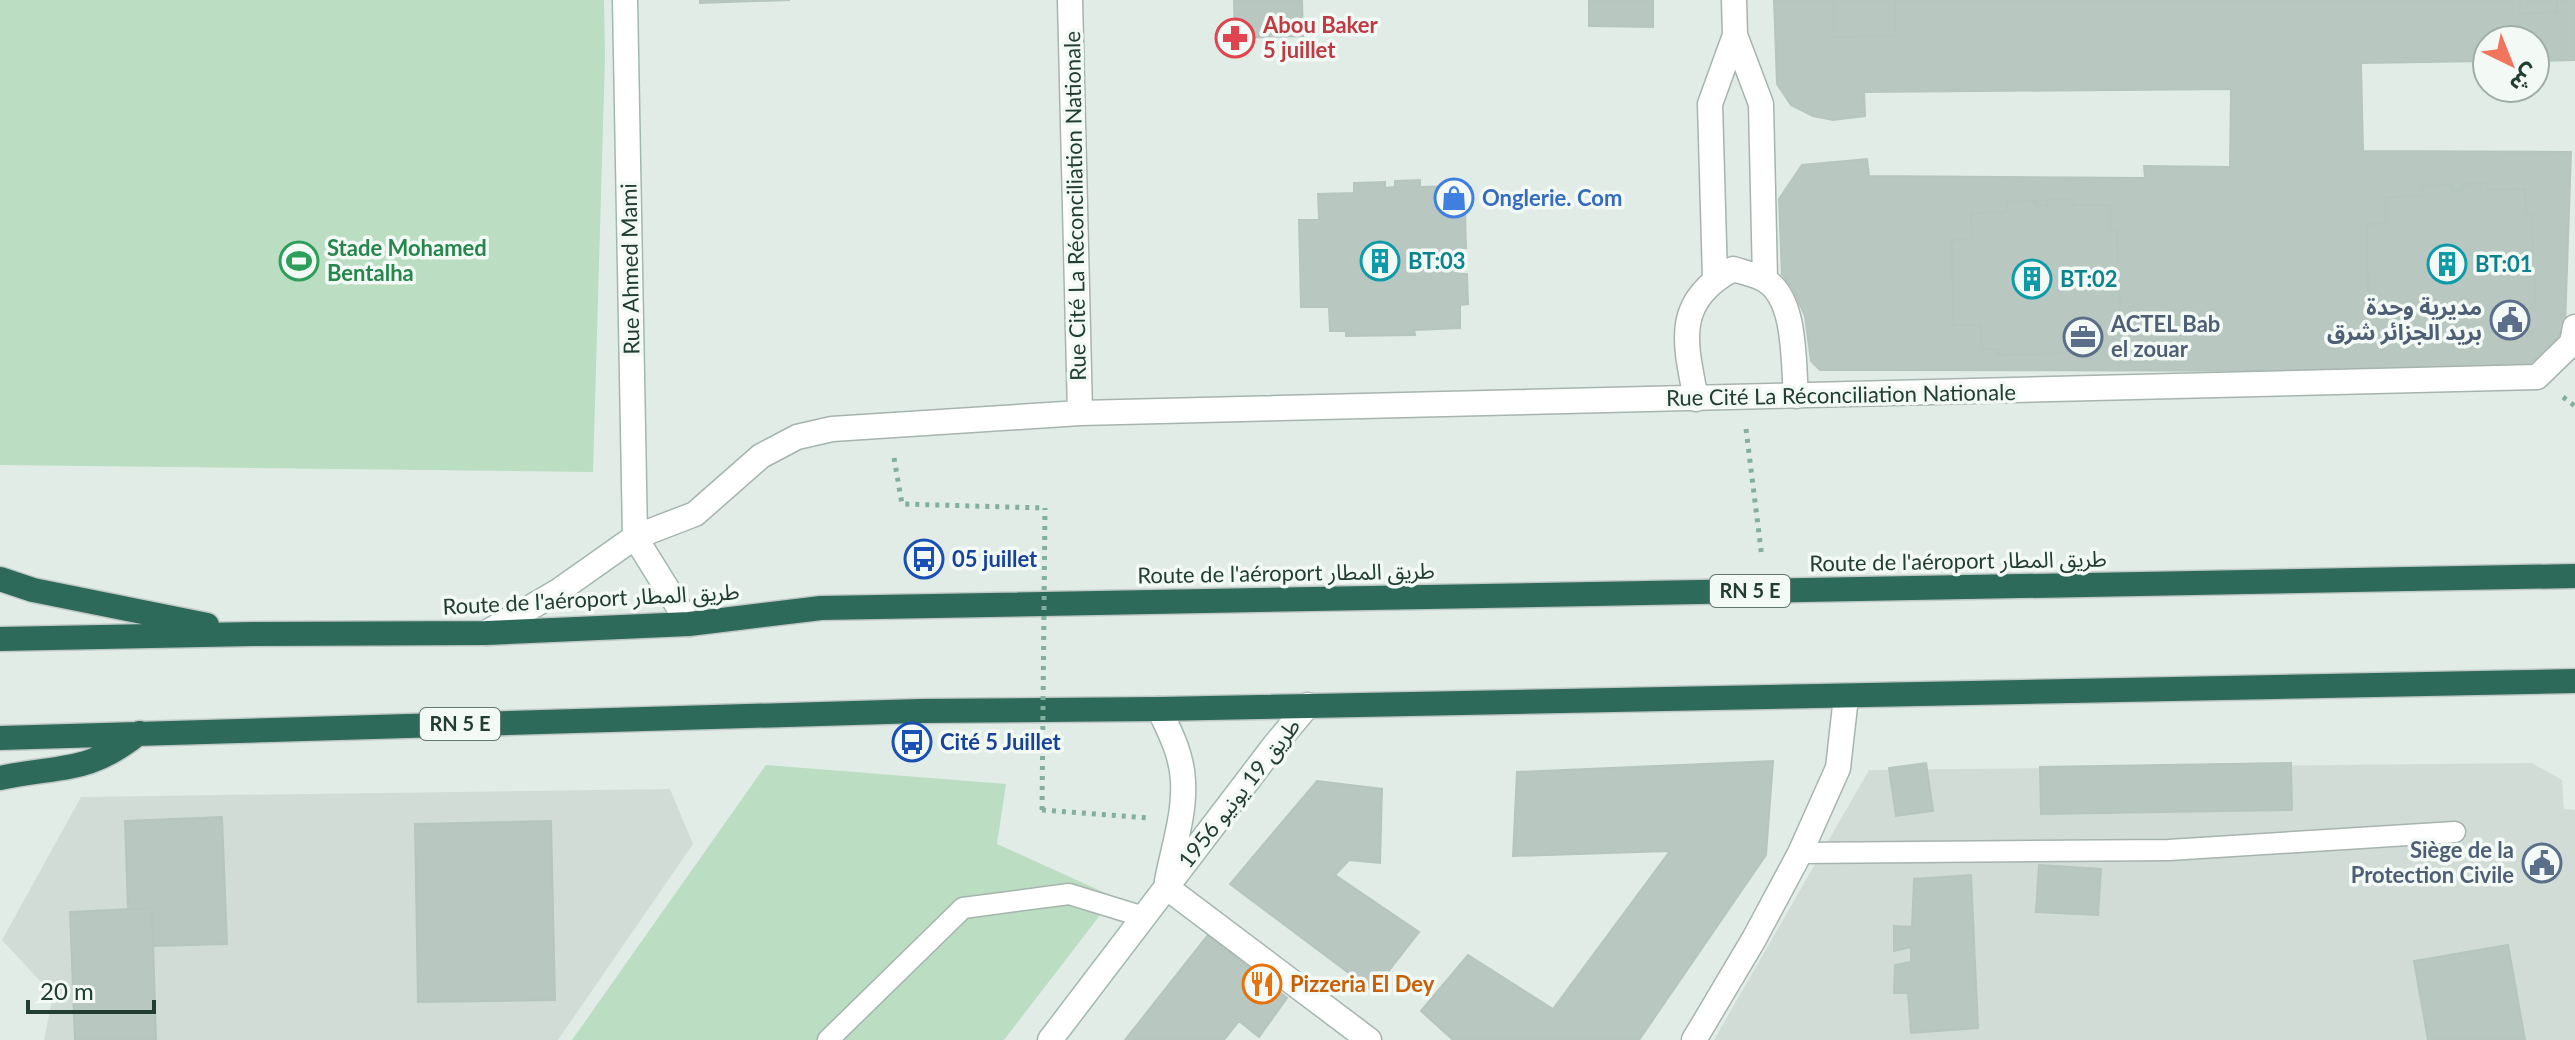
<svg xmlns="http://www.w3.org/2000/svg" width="2575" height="1040" font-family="Lato,'Noto Sans Arabic',sans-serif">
<rect width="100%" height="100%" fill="#e2ece7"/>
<path fill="#d1dcd6" d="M2532,763L2562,780L2564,809L2575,810V1040H1714L1869,770Z
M670,789L693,844L558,1040H44L53,995L2,940L81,797Z"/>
<path fill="#bbddc2" d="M0,0H604L605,57L593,472L0,465Z
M766,765L1006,784L997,844L1114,897L1004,1040H572Z"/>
<path fill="#b8c7c0" stroke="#b5c6be" stroke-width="2" d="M700,0H790L700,3Z
M1234,0H1302L1303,36L1235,38Z
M1589,0H1653V27L1589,26Z
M1774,0H2575V60L2535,61V40H2487V61L2361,63L2363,151L2571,152L2565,327L2548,351L2526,366L2512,371L1820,370L1811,361L1805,316L1793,289L1782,274L1779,199L1802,165L1867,159L1869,176L2145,178L2144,166L2230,167L2231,89L1864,92L1865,116L1833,120L1813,116L1791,105L1777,84Z
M1834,0H1895V36L1834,37Z
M2520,0H2557V12L2520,14Z
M1420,180V187L1458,186L1459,212H1465L1466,248H1459L1460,274H1467L1468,304L1460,305V328L1414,330L1415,335L1346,336V331H1330L1329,307H1301L1299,220H1319L1318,194L1354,193V183L1385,182V188L1395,187V181Z
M2488,183V190L2525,189L2526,215H2532L2533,251H2526L2527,277L2535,276V307L2527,308L2528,331L2482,332V338L2413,339V334H2397V310H2368L2367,224L2386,223V197L2422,196L2421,186L2452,185V191H2462V184Z
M2047,199H2073V205H2110V231H2117L2118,266H2112V292H2120V323H2112L2113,346L2066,348L2067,353L1999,355L1998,349H1982L1981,325H1953L1952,240L1972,239L1971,213L2007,212V202L2037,201V206H2047Z
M1773,761L1766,855L1639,1040H1453L1421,1011L1468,955L1553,1009L1670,851L1513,856L1517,772Z
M1926,763L1933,811L1896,816L1889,768Z
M2291,763L2292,810L2041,814L2040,767Z
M1317,781L1382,789L1380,863L1349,860L1335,875L1419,932L1373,991L1230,884Z
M222,817L227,944L153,946L152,908L128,909L125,821Z
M551,821L555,1000L418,1002L415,824Z
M2039,865L2101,869L2098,915L2036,912Z
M1971,875L1978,1028L1911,1033L1908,993H1894L1895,965L1911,962V947L1894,951V926L1912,927L1914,879Z
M152,908L156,1040H75L70,912Z
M1208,935L1287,998L1259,1037L1239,1021L1224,1040H1125Z
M2508,945L2525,1040H2428L2414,961Z"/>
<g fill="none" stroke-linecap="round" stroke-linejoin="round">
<g stroke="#a5b4ae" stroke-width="23">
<path id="lane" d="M1800,853L2169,850L2455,832
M828,1040L963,908L1069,894L1144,917"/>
</g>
<g stroke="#a5b4ae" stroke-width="27">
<path id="street" d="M1070,0L1080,413
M1734,0L1735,35
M1715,278L1710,104L1735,35L1761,104L1765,279
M1696,399C1685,342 1673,302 1733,269C1742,272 1754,274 1763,279C1797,296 1793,363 1796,396
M635,537L695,514L761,456L797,437L832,429L1080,413L2537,377L2572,343L2575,327
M1166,887L1369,1040
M1694,1040L1754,939L1800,853L1838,768L1846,697"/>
</g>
<g stroke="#a1b8ae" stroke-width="27">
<path id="secondary" d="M625,0L635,537
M486,633L557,592L635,537L689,624
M1159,709C1170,732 1182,755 1183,781C1185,814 1173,849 1167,881
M1050,1040L1274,746L1308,705"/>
</g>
<g stroke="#c1c9c6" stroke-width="27">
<path id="highway" d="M0,579L33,590L207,625
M0,639L253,634L486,633L689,624L821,608L2575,576
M0,738L920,711L1159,709L2575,681
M0,778C59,765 87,775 139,733"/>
</g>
<path stroke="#83b09e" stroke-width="5" stroke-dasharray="4 6" stroke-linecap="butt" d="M2563,397L2575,406
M1746,429L1762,558
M894,458L902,504L1045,508
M1042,810L1148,818"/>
<use href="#lane" stroke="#fff" stroke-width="20"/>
<use href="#street" stroke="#fff" stroke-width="24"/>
<use href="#secondary" stroke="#fff" stroke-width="24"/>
<use href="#highway" stroke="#2e6a59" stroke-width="24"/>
<path stroke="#83b09e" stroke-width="5" stroke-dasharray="4 6" stroke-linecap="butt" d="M1042,810L1045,508"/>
</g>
<defs>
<g id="pharmacy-ring" transform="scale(2)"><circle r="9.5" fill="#f3f9f5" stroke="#e0444e" stroke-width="1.5"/><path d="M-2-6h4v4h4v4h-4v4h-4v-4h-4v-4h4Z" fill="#e0444e"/></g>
<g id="shop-ring" transform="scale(2)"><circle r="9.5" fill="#f3f9f5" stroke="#3f7fe0" stroke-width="1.5"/><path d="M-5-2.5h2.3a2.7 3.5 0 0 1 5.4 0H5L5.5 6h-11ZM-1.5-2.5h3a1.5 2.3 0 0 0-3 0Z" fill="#3f7fe0"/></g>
<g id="stadium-ring" transform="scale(2)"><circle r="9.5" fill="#f3f9f5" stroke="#2e9e5b" stroke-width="1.5"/><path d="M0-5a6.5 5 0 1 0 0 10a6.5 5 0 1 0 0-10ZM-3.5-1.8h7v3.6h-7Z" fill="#2e9e5b"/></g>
<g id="building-ring" transform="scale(2)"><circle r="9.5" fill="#f3f9f5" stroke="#0f9aa8" stroke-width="1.5"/><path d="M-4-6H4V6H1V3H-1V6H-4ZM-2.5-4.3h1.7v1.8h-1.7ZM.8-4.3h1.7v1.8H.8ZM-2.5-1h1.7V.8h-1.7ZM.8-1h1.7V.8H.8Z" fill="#0f9aa8"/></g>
<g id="civic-ring" transform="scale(2)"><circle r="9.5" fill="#f3f9f5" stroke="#5c6f8a" stroke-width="1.5"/><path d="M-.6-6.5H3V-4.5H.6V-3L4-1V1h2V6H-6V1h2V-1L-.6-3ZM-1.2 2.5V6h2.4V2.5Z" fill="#5c6f8a"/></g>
<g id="office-ring" transform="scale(2)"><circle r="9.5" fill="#f3f9f5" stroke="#5c6f8a" stroke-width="1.5"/><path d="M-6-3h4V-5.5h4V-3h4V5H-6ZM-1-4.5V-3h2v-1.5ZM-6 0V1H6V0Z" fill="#5c6f8a"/></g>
<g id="bus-ring" transform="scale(2)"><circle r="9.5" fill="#f3f9f5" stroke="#1a4fb4" stroke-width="1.5"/><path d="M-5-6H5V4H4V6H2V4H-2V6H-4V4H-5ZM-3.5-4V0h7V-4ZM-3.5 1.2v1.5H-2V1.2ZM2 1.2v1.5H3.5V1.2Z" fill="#1a4fb4"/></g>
<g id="restaurant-ring" transform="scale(2)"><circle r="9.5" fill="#f3f9f5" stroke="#e8710a" stroke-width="1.5"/><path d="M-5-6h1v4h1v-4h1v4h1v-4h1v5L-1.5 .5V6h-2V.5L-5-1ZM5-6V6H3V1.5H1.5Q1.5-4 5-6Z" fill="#e8710a"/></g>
</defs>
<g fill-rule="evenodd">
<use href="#pharmacy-ring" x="1235" y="38"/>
<use href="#shop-ring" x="1454" y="198"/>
<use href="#stadium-ring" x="299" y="261"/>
<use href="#building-ring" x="1380" y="261"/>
<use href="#building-ring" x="2447" y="264"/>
<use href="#building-ring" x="2032" y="279"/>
<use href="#civic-ring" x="2510" y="320"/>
<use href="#office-ring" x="2083" y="337"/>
<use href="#bus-ring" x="924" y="559"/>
<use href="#bus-ring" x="912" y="742"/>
<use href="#civic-ring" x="2542" y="863"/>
<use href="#restaurant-ring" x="1262" y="984"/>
</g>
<g text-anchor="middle" stroke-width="7" stroke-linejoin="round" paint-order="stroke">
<g fill="#f3f9f5" stroke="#61766e" stroke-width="2">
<rect x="1710" y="575" width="80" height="32" rx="6"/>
<rect x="420" y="708" width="80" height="32" rx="6"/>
</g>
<g font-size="20" font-weight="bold" fill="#223e34">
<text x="1750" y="598">RN 5 E</text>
<text x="460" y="731">RN 5 E</text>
</g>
<g font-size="22" font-weight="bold" fill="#be3a42" stroke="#f3f9f5" text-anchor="start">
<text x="1263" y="33">Abou Baker<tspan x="1263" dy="25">5 juillet</tspan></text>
</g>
<g font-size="22" font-weight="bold" fill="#366cbe" stroke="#f3f9f5" text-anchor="start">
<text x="1482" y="206">Onglerie. Com</text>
</g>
<g font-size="22" fill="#223e34" stroke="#f3f9f5">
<text transform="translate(1075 206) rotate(-91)" y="8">Rue Cité La Réconciliation Nationale</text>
<text transform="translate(630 269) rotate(-91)" y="8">Rue Ahmed Mami</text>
<text transform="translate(1841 395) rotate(-1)" y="8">Rue Cité La Réconciliation Nationale</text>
<text transform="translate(1958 561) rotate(-1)" y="8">Route de l'aéroport طريق المطار</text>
<text transform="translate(1286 573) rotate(-1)" y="8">Route de l'aéroport طريق المطار</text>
<text transform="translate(591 599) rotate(-3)" y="8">Route de l'aéroport طريق المطار</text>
<text transform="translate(1239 793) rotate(-52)" y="8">طريق 19 يونيو 1956</text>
</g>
<g font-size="22" font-weight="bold" fill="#27864d" stroke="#f3f9f5" text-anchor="start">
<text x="327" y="256">Stade Mohamed<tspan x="327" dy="25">Bentalha</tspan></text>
</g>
<g font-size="22" font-weight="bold" fill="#0d838f" stroke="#f3f9f5" text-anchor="start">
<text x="1408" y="269">BT:03</text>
<text x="2475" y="272">BT:01</text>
<text x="2060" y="287">BT:02</text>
</g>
<g font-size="22" font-weight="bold" fill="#4e5e75" stroke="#f3f9f5" text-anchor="end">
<text x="2482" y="315">مديرية وحدة<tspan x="2482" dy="25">بريد الجزائر شرق</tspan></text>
<text x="2111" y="332" text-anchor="start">ACTEL Bab<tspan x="2111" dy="25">el zouar</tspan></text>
<text x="2514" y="858">Siège de la<tspan x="2514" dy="25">Protection Civile</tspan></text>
</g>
<g font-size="22" font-weight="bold" fill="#164399" stroke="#f3f9f5" text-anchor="start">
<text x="952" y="567">05 juillet</text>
<text x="940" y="750">Cité 5 Juillet</text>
</g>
<g font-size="22" font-weight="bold" fill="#c56008" stroke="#f3f9f5" text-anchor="start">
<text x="1290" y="992">Pizzeria El Dey</text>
</g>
</g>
<g transform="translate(2511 64) rotate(137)"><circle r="38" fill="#f3f9f5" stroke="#9faea8" stroke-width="2"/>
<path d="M0-6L14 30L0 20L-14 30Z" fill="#f1745c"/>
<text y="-12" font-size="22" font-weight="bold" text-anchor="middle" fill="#223e34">ش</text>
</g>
<path d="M28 1000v12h126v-12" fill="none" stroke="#223e34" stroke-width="4"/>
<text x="40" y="1000" font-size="24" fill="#223e34" stroke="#f3f9f5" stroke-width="6" paint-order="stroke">20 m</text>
</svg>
